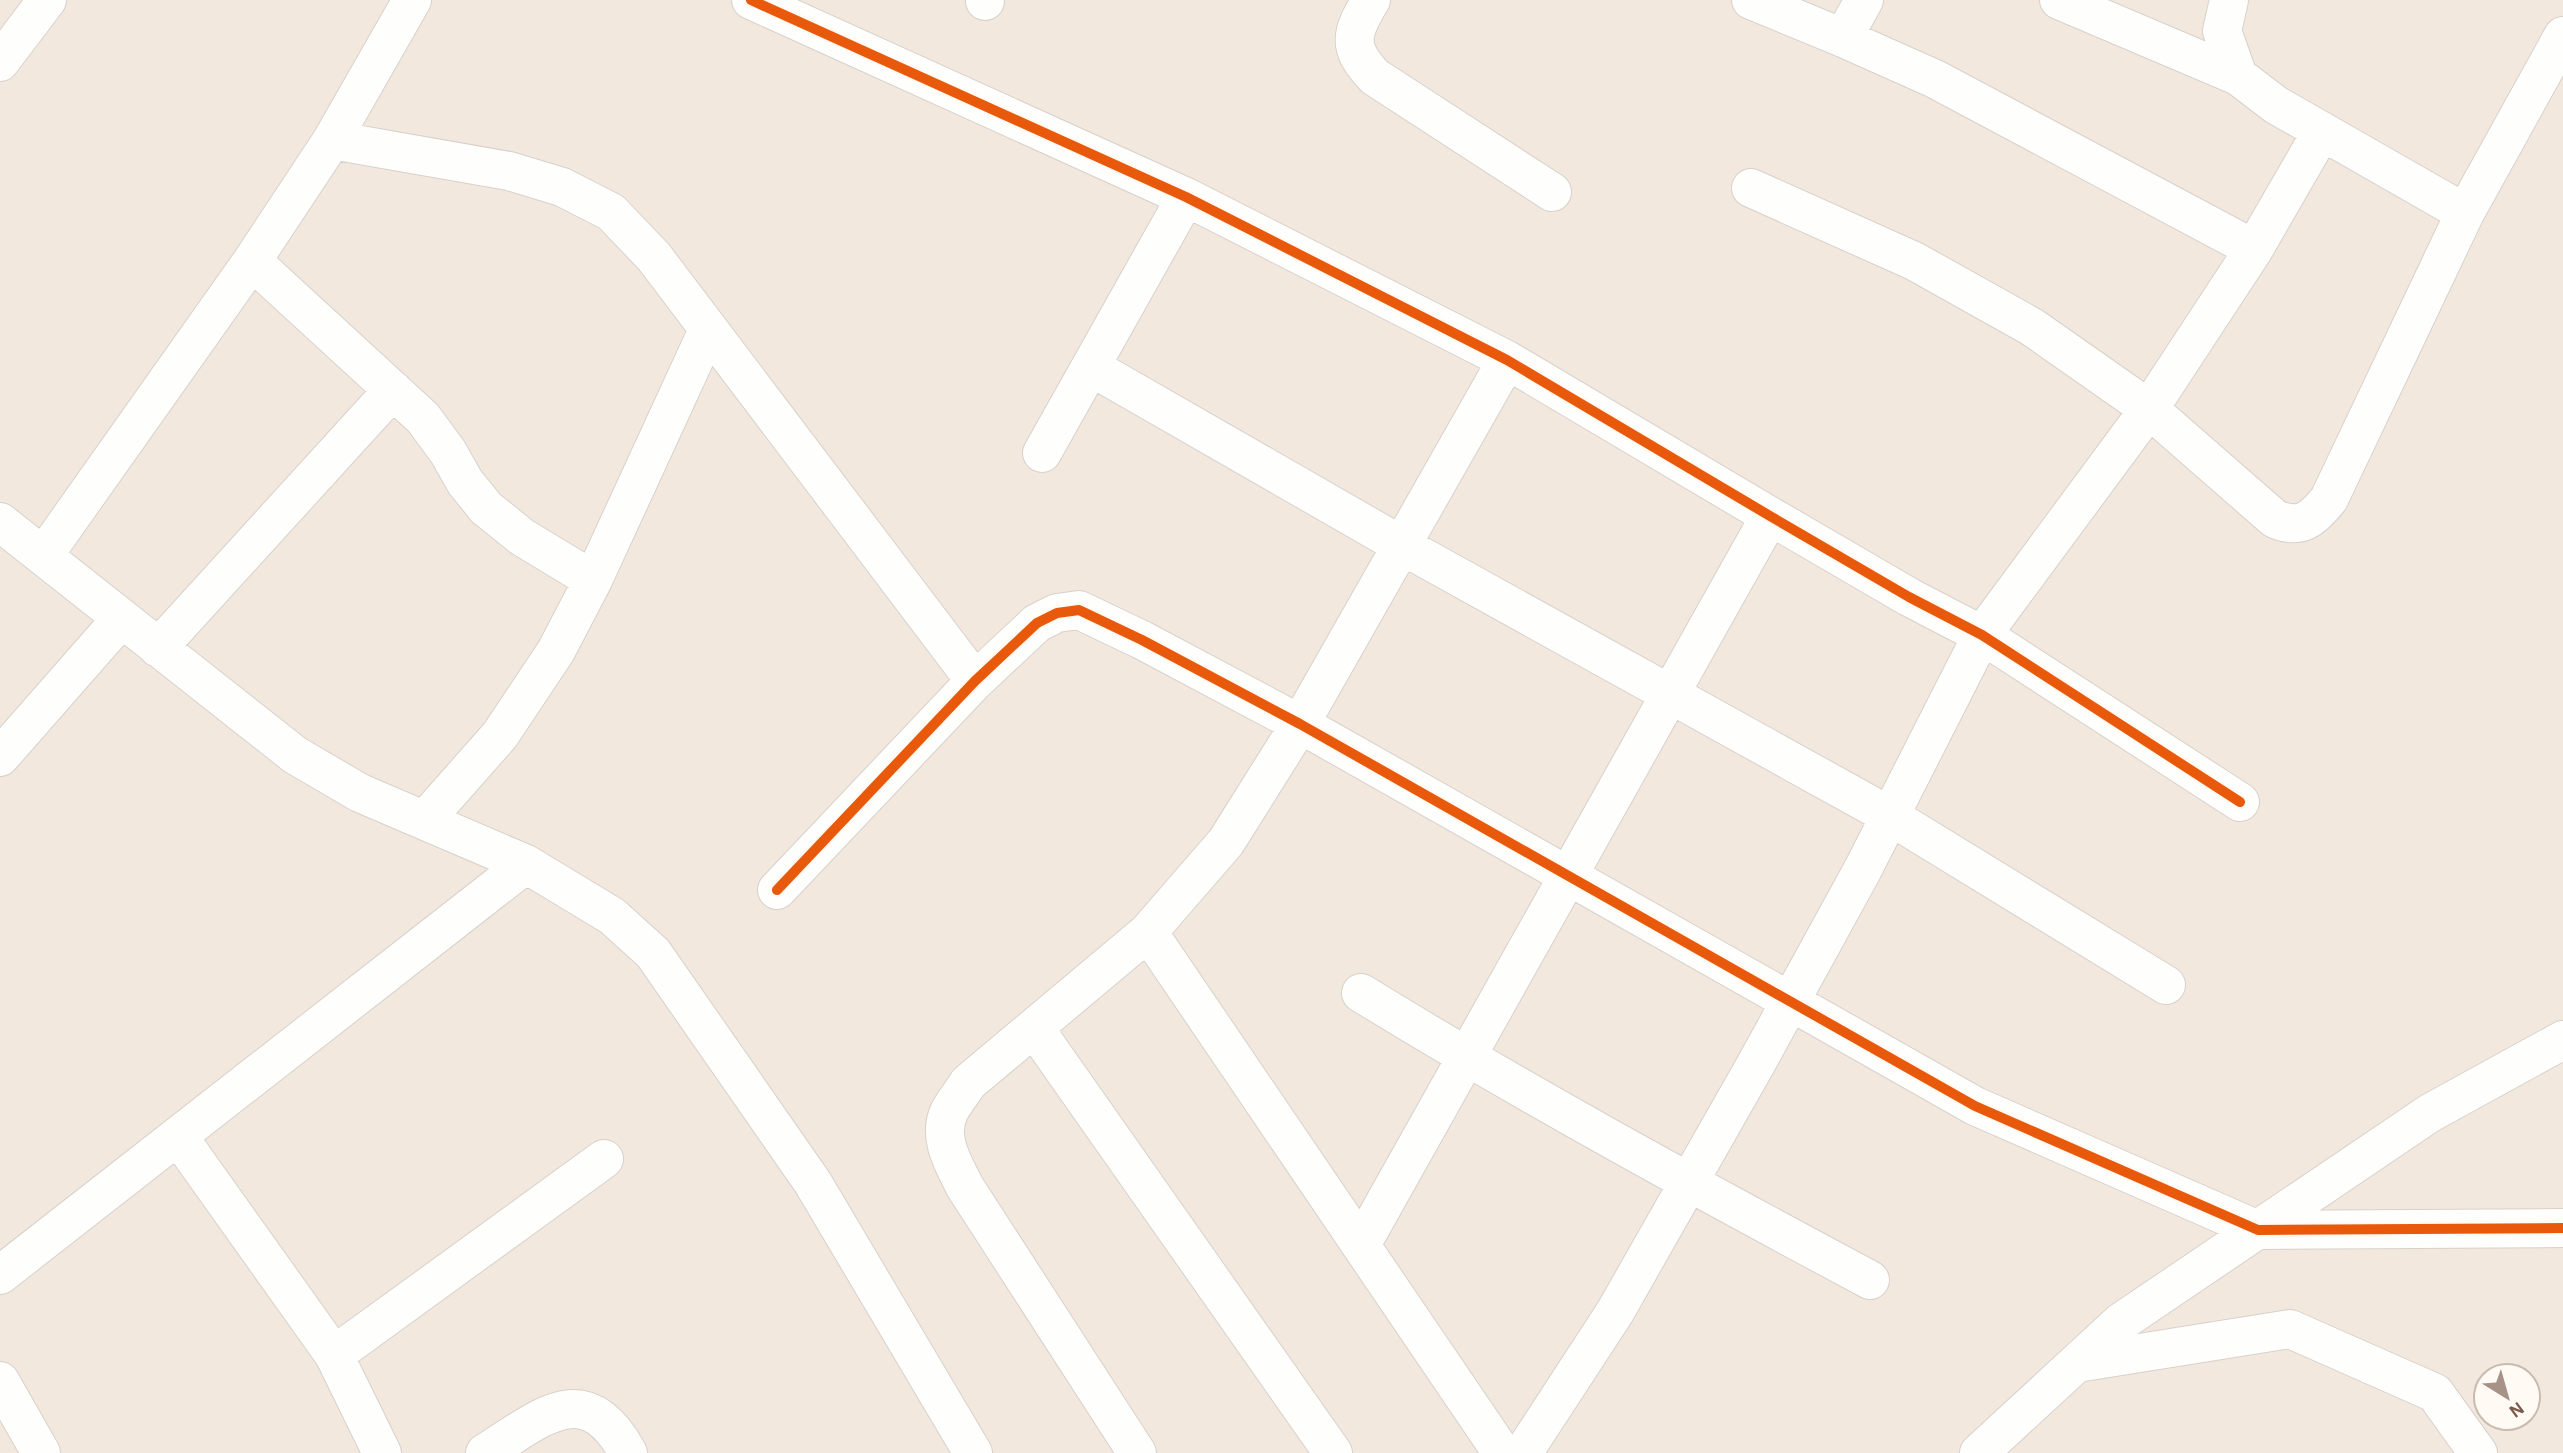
<svg xmlns="http://www.w3.org/2000/svg" width="2563" height="1453" font-family="'Alegreya Sans',sans-serif">
<rect width="100%" height="100%" fill="#f9f5f0"/>
<path fill="#f2e8de" fill-rule="evenodd" d="M0,0H2563V1453H0ZM2486,1376H2528V1418H2486Z"/>
<g fill="none" stroke-linecap="round" stroke-linejoin="round">
<g stroke="#d7d1cb" stroke-width="40">
<path id="street" d="M751,0L1186,197L1507,360L1770,516L1909,597L1982,635L2240,802
M1371,0C1351,33 1346,47 1375,77L1552,192
M1751,0L1843,38L1935,79L2254,249
M2059,0L2238,76
M2229,0L2222,31L2238,76L2276,105L2465,213
M985,1V0
M1843,38L1864,0
M0,62L47,0
M332,140L509,171L562,187L611,212L654,257L975,681
M1751,188L1914,261L2032,327L2149,409L2275,519C2301,530 2313,519 2329,499L2465,213L2563,36
M252,261L423,418L448,452L465,482L486,508L522,537L593,580
M1091,367L1401,545L1890,816L2166,985
M1042,453L1186,197
M0,522L295,755L360,793L526,864L612,916L653,953L813,1183L973,1453
M44,555L252,261L332,140L412,0
M158,648L393,390
M0,757L122,618
M425,820L500,735L556,651L593,580L708,330
M777,890L975,681L1037,623L1057,613L1079,610L1142,640L1300,724L1975,1106L2258,1230L2563,1228
M1148,932L1502,1453
M1361,993C1527,1095 1698,1188 1870,1280
M1035,1029L1333,1453
M178,1136L334,1355L382,1453
M1361,1245L1770,516
M0,1275L526,864
M334,1355L604,1159
M2077,1363L2290,1329L2435,1393L2478,1453
M0,1381L41,1453
M485,1453C540,1419 585,1374 628,1453
M1137,1453L965,1187C954,1165 937,1138 949,1112C954,1102 962,1093 968,1083L1148,932L1226,842L1300,724L1507,360
M1523,1453L1615,1312L1756,1064L1863,869L1982,635L2149,409L2254,249L2322,131
M1979,1453L2121,1322L2430,1113L2563,1040"/>
</g>
<use href="#street" stroke="#fefefd" stroke-width="38"/>
<g stroke="#fffaf3" stroke-width="15">
<path id="cycleway" d="M751,0L1186,197L1507,360L1770,516L1909,597L1982,635L2240,802
M777,890L975,681L1037,623L1057,613L1079,610L1142,640L1300,724L1975,1106L2258,1230L2563,1228"/>
</g>
<use href="#cycleway" stroke="#e8590c" stroke-width="10"/>
</g>
<g transform="translate(2507 1397) rotate(143)"><circle r="33" fill="#fffaf3" stroke="#cabbb1" stroke-width="2"/>
<path d="M0-5L12 26L0 18L-12 26Z" fill="#a69286"/>
<text y="-10" font-size="19" font-weight="bold" text-anchor="middle" fill="#7a5c4d">N</text>
</g>
</svg>
